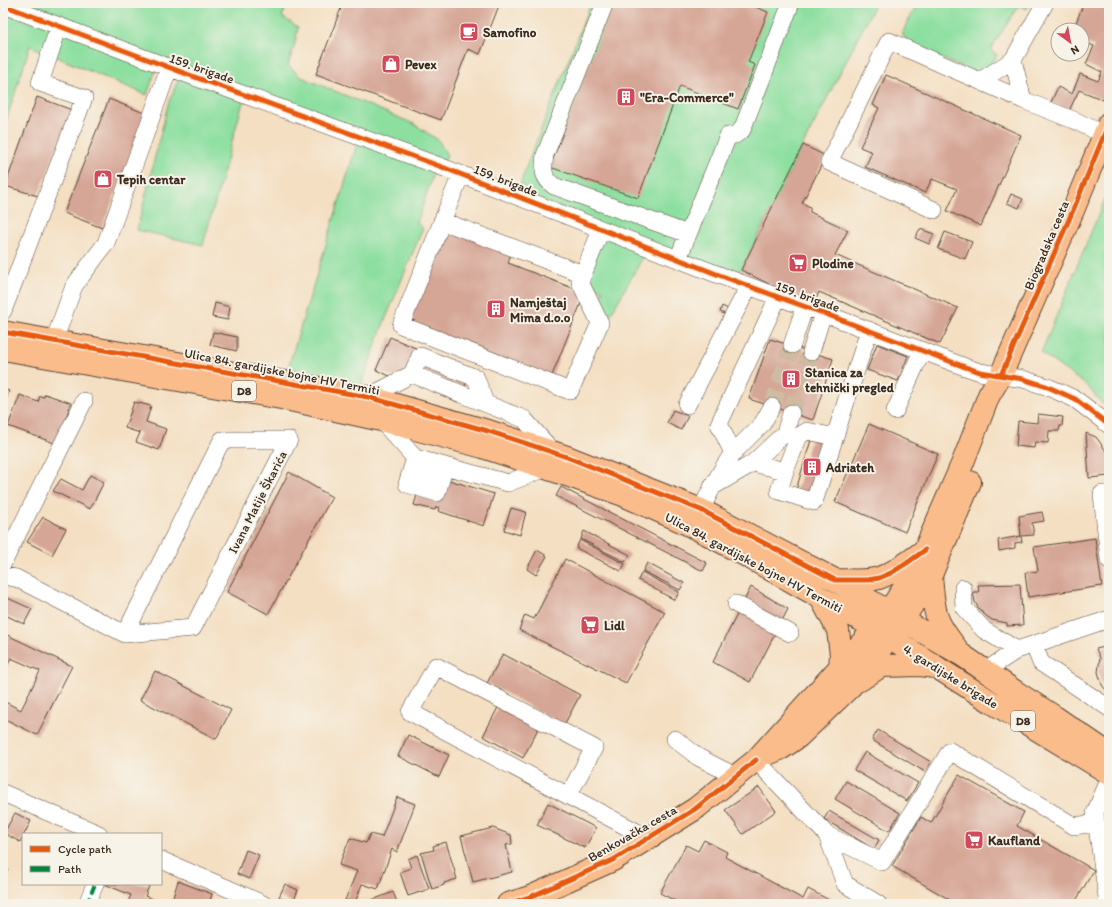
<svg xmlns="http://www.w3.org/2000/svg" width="1112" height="907" font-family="Itim,sans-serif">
<rect width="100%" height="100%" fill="#f7f3e8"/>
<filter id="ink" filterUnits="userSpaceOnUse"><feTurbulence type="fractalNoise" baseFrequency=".025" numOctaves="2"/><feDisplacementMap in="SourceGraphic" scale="8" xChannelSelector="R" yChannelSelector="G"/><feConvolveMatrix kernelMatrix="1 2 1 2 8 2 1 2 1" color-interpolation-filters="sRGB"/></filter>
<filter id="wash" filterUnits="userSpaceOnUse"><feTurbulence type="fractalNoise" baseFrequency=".012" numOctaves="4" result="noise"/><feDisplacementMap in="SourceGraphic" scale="16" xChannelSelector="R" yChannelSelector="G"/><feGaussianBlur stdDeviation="0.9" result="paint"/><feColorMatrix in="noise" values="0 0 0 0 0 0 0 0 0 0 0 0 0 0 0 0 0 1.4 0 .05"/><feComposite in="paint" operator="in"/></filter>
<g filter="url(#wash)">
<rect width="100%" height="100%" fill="#f4dfc2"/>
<path fill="#8ddfa0" stroke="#64845f" d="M34,3H288L282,17L298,27L295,43L288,65L301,77L414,124L438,140L447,155L442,167L436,165L417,223L423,228L381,330L358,395L284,381L359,137L245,95L203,245L137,230L168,104L181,73L158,64L147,95L30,46L3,130V5L29,15Z
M591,3H876L803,145L741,270L719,275L648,248L608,319L598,304L603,290L585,280L606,231L517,196L525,170Z
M918,3H1029L1027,9L1019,5L990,50L997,55L989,68L973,72L910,45L902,33Z
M1109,189V411L1086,385L1041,353Z"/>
<g id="blocks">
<path fill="#d5a595" d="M343,3H500L480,54L468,49L441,120L316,74Z
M612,3H746L768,12L748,62L755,65L738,109L680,86L638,198L550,167Z
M1081,3H1109V94L1106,101L1079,90L1069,111L1051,102L1058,87L1072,94L1080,74L1098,81L1102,72L1086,64L1094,46L1086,43L1082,50V30H1073L1083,5H1080Z
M886,75L1021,135L981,226L947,211L957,189L932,179L925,193L865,167L872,152L860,147L879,108L873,105Z
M37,97L72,110L38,196L5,186Z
M109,99L147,114L102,228L64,213Z
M803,145L826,156L802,203L810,207V212L848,230L835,255L958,308L940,344L819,292L815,301L773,286L741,270Z
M1011,194L1023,199L1019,208L1007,203Z
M445,229L511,253L508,263L585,293L551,378L407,325Z
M920,229L934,234L929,244L915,238Z
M945,232L972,242L965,259L938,249Z
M215,303L230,307L228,320L212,317Z
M722,306L730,310L728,316L720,312Z
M213,332L237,337V351L210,345Z
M390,337L471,372L458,402L400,378L399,380L376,370Z
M770,339L833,359L813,420L749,399Z
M877,344L908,356L898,381L867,370Z
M3,389L9,391L3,409Z
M45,394L71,403L57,444L8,426L20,395L38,402L40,396L44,397Z
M134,402L151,406L146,422L166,429L159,450L136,442L140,433L125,428Z
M673,410L688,416L681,430L667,423Z
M1038,414L1063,417L1062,426H1060L1059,431H1049L1048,443L1035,442L1034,448L1016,446L1018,421L1037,423Z
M869,424L938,454L905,532L835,502Z
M1086,433L1096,437L1109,455V476L1089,478Z
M811,440L828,445L813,494L796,490Z
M426,465L449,480L494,494L484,526L438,511L439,507H436L435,510L414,505Z
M289,472L332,497L268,614L227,592Z
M90,475L104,482L90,509L53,491L61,479L82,490Z
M561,487L707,563L703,571L556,496Z
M511,508L526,512L520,535L504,530Z
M1042,512L1044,521L1032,523L1034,535L1021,536L1019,516Z
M43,517L66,529L52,555L27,542Z
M584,531L630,555L625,562L581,539Z
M1021,536L1022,542L1015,543V548L999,551L998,540Z
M1095,538L1102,586L1028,597L1025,573L1038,571L1034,547Z
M580,540L625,564L621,571L576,548Z
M537,550L547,556L536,575L527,569Z
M565,559L665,612L626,683L519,630L525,615L534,619Z
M647,563L684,583L680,590L643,571Z
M642,572L679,592L675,600L638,580Z
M1020,584L1023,625L1007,626V623L992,620L985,615L979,609L975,602L973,592H979L978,585Z
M751,587L788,609L750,682L713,662Z
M3,596L32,609L24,624L3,614Z
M3,633L72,666L37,735L3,718V701L21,710L40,671L11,658L3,674Z
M1109,646V694L1102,685L1098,672L1100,658L1096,649Z
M503,654L580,695L564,725L487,683Z
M155,671L231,710L216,739L140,700Z
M502,700L542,721L523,758L483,736Z
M878,730L931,762L925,772L872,740Z
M408,735L449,755L439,777L398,756Z
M865,752L918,783L907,801L854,770Z
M959,775L1024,812L1017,826L1094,870L1074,904H957L892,866L921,817L931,823Z
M846,781L900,813L889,831L835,799Z
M759,787L776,811L743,834L725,810Z
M397,797L415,804L397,852L392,849L378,889L362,884L355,903L345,900L357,871L339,865L350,838L366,843L370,834L382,837Z
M548,803L596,828L585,848L537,825Z
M829,811L879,840L874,849L824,819Z
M15,813L31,821L20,842L4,833Z
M493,828L511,835L512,844L506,845L512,872L473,882L461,836Z
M704,840L727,852L725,857L803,899L808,889L837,904H681L660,893L686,845L698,851Z
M446,842L457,879L444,883V885L432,889L421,853L434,850L433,846Z
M246,850L259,855L249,879L237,874Z
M417,855L429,889L408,896L400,872L411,868L408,859Z
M3,866L8,869L3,879Z
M178,881L212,894L209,904H171Z
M104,884H150L145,896L153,899L152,904H127L131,895Z
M285,884L298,890L293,903L279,897Z
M393,892L397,902L392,904H362Z"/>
</g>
</g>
<g filter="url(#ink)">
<use href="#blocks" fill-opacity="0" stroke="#574537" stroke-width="1"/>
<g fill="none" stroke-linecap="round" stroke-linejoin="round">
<path stroke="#cfbba1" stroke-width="17" stroke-dasharray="17 8" stroke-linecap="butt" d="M772,407L792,345
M791,413L811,352"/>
<g stroke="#574537" stroke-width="18">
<path id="minor" d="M605,3L545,155C543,170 542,177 554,186L688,234
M1045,3L1013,60L1023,100L1076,121L1105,135
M3,5L200,79L245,95L442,167L719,275L778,297L823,313L965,367L980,372L1023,379L1048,387L1075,399L1109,425
M980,81L1013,60
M461,174L401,325L570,391L600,323L580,282L601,230
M934,210L829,162L889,41L1023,100
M442,221L583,274
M678,259L728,136L735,135L742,130L791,3
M3,311L84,98L40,83L59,26
M54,341L74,286L106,243L169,68
M792,345L805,306
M811,352L823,313
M412,374L420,356L476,378L485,403
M368,397L412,374L524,419L554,453
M687,405L749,286
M772,407L762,424L733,453L719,424L778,297
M895,411L922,351
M381,420L415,458L508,483L546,468
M415,458L407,484L437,493L445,466
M753,463L785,433L791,413
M411,471L441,478
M785,471L799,436L807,431L835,437
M712,487L753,463L785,471L779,491L814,502L869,330
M1102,494L1109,560
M701,510C710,491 720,471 733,453
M3,563L84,401
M3,576L16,578L125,634L193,628L289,440H222L125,634
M963,588L964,608L984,630L1017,650
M736,604L790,633
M1034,645L1041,663L1109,708
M985,671L1017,650L1109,619
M675,739L698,757L735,776
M756,760L827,835L882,862L950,751L1074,826L1096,823
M3,793L99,834
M568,796L594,748L436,666L410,712L648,838
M827,835L845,884L878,904
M161,860L227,888L263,904
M87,904L95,884
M1108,904L1095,813L1109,780"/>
</g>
<g stroke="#574537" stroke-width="24">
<path id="major" d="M3,332L368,397L488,431L567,457L701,510L835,580L962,655L1016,692L1055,717L1109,754
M3,349L281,398L381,420L483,447L561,473L623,495L679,520L709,535L875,628L993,703L1109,773
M931,575C932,589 933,604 937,617C940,627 950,640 957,649
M836,580C850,580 866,582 879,578C895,572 909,562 922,552
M821,598L838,630L841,655L840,667
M860,680L881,666L921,665L935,667
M770,753L782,748L798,737L851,686L903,620L931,575L970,482
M508,904L530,897L613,860L695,809L756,760L875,628L889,611L917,568L963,462L989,395L1001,375L1074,208L1109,123"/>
</g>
<use href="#minor" stroke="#fff" stroke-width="17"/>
<use href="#major" stroke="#fabc8b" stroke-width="22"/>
<path stroke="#00873e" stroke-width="4" stroke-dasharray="8 4" stroke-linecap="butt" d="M87,904L95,884"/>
<g stroke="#f7f3e8" stroke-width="8">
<path id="cycleway" d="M3,5L200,79L245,95L442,167L719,275L778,297L823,313L965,367L980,372L1023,379L1048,387L1075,399L1109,425
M3,332L368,397L488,431L567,457L701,510L835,580H868L879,578L891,573L907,563L925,550
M1001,375L1074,208L1109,123
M508,904L530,897L613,860L695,809L756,760"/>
</g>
<use href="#cycleway" stroke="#e8590c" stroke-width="5"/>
</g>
</g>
<defs>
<g id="cafe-square" transform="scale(1)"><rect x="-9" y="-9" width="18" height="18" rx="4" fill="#d1495b" stroke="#f7f3e8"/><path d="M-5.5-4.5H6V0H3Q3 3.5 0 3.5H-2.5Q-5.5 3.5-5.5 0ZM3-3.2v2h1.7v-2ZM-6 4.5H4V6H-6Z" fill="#fff"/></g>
<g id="shop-square" transform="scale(1)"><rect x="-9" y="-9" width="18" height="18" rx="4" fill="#d1495b" stroke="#f7f3e8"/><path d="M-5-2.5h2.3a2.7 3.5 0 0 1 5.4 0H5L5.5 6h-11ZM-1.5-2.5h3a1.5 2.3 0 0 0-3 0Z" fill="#fff"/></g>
<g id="building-square" transform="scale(1)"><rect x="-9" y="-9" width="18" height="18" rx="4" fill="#d1495b" stroke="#f7f3e8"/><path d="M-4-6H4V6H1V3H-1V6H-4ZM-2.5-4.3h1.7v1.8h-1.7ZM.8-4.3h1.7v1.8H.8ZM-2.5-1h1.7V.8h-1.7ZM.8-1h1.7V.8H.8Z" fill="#fff"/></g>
<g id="supermarket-square" transform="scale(1)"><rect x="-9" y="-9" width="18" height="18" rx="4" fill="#d1495b" stroke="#f7f3e8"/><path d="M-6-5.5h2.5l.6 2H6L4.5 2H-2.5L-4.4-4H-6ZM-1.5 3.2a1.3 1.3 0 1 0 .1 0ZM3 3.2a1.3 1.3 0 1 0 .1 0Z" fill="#fff"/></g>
</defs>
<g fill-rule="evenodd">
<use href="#cafe-square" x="469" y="32"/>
<use href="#shop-square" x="391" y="64"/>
<use href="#building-square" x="626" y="97"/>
<use href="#shop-square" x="103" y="179"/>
<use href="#supermarket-square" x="798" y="263"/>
<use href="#building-square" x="496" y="309"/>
<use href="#building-square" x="791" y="379"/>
<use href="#building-square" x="812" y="467"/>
<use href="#supermarket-square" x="590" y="625"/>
<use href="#supermarket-square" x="974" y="840"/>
</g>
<g text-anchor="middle" stroke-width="4" stroke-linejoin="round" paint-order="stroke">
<g fill="#f7f3e8" stroke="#73665b" stroke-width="1">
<rect x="232" y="381" width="24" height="20" rx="3"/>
<rect x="1011" y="711" width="24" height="20" rx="3"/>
</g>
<g font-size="12" font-weight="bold" fill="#3b2a1e">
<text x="244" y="395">D8</text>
<text x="1023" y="725">D8</text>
</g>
<g font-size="13" font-weight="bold" fill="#3b2a1e" stroke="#f7f3e8" text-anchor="start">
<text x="483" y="37">Samofino</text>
<text x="405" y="69">Pevex</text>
<text x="640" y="102">"Era-Commerce"</text>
<text x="117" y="184">Tepih centar</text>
<text x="812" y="268">Plodine</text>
<text x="510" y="307">Namještaj<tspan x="510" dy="15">Mima d.o.o</tspan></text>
<text x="805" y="377">Stanica za<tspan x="805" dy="15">tehnički pregled</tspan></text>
<text x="826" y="472">Adriateh</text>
<text x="604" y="630">Lidl</text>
<text x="988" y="845">Kaufland</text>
</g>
<g font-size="13" fill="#3b2a1e" stroke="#f7f3e8">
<text transform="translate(202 68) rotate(19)" y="5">159. brigade</text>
<text transform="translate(506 180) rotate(21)" y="5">159. brigade</text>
<text transform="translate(1046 245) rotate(-67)" y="5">Biogradska cesta</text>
<text transform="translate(808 296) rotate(20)" y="5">159. brigade</text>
<text transform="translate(282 371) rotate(11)" y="5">Ulica 84. gardijske bojne HV Termiti</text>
<text transform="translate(257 502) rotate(-63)" y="5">Ivana Matije Škarića</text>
<text transform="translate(754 562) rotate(28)" y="5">Ulica 84. gardijske bojne HV Termiti</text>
<text transform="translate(951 676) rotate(32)" y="5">4. gardijske brigade</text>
<text transform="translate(632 833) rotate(-30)" y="5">Benkovačka cesta</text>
</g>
</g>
<rect width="1112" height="907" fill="none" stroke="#f7f3e8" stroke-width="16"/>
<rect x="22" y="833" width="140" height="52" fill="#f7f3e8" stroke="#aca397"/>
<rect x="30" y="846" width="20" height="6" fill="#e8590c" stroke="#aca397"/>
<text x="58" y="853" font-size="12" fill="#3b2a1e">Cycle path</text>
<rect x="30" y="866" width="20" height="6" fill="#00873e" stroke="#aca397"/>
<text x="58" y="873" font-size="12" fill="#3b2a1e">Path</text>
<g transform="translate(1070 42) rotate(148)"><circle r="19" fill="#f7f3e8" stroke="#aca397"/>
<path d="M0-3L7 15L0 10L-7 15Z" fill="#d1495b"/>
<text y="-6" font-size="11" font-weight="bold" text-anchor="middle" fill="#3b2a1e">N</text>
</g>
</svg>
